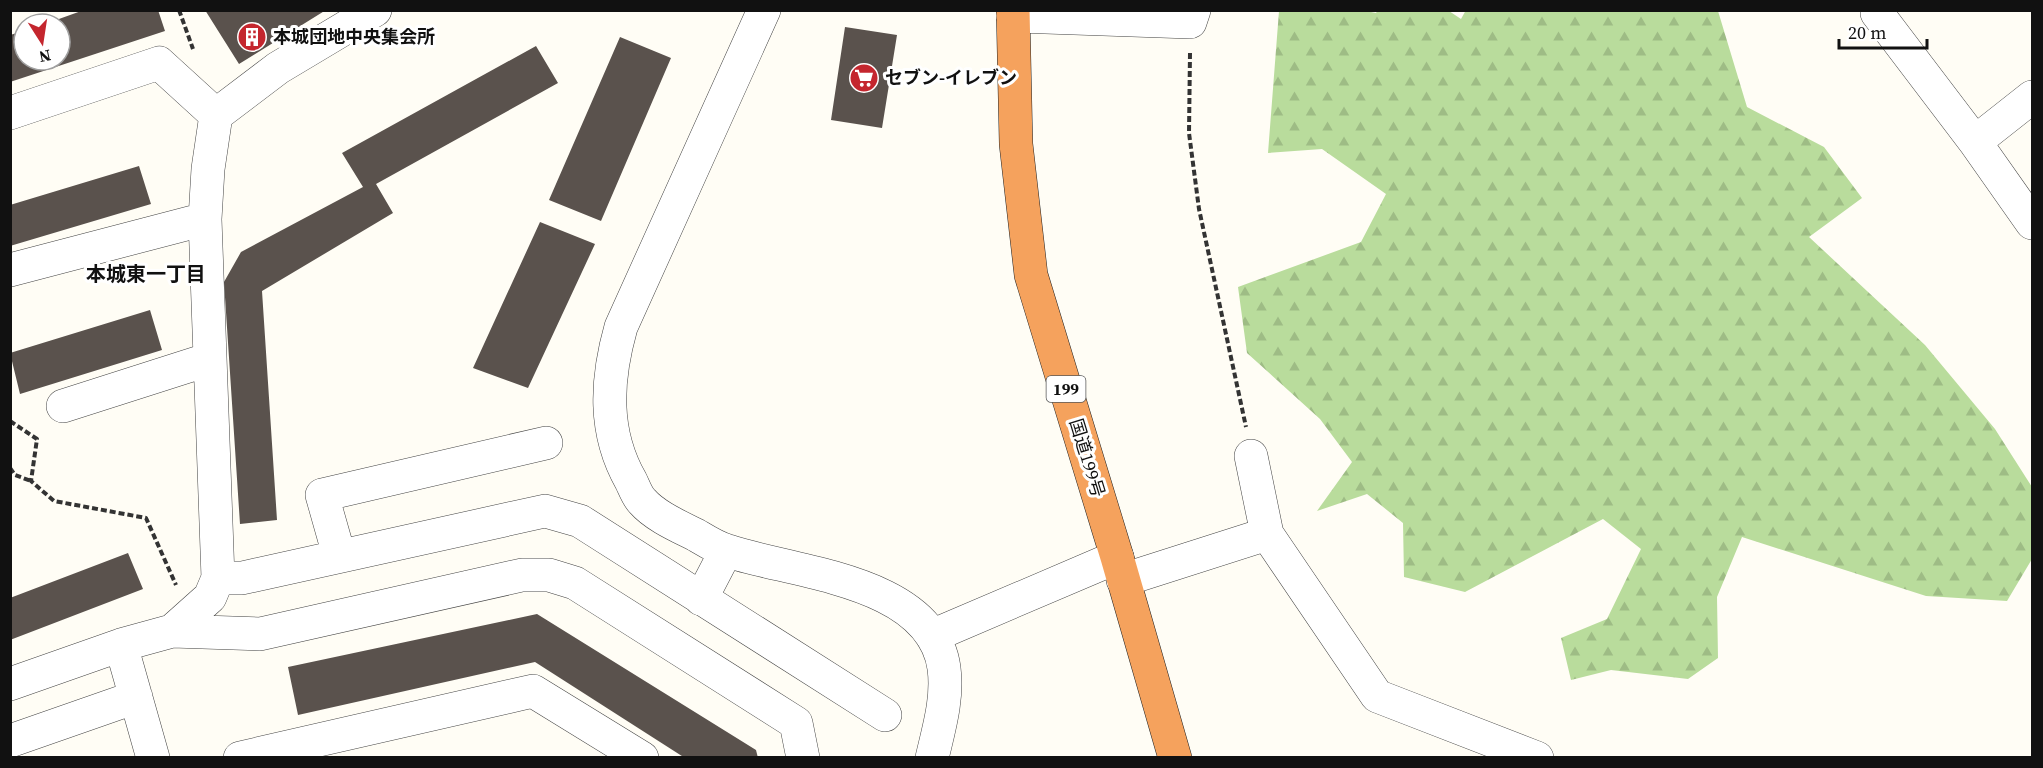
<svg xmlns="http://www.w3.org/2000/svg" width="2043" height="768" font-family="'Source Serif 4','Noto Sans JP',serif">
<defs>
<pattern id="forest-firs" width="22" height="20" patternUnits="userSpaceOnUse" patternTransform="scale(1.5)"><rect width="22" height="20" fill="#b9dc9c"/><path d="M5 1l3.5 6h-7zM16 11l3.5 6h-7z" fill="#9ebc85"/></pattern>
</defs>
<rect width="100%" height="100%" fill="#fffdf5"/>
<path fill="url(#forest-firs)" d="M1361,10L1376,13L1378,10L1449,11L1461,19L1466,10L1718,11L1747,107L1824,147L1862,198L1809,237L1925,345L1995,429L2032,487V559L2007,601L1926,596L1742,537L1717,597L1718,658L1688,679L1611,670L1571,680L1561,638L1607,619L1641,549L1603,519L1465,592L1404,577L1403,523L1367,494L1317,511L1352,462L1320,419L1247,353L1238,287L1361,242L1386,194L1322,149L1268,153L1279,11Z"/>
<path fill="#5a524d" d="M84,10H158L165,31L10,82V35L24,31V60H60V24H45Z
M205,10H326L239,64Z
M845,27L897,35L882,128L831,120Z
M620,37L671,58L601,221L549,200Z
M536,46L558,83L376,184L393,213L262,291L277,520L240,524L224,282L241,252L363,187L342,153Z
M139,166L151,204L10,246V205Z
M540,222L595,244L528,388L473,368Z
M150,310L162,350L20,394L10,353Z
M128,553L143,589L10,640V598Z
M537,614L756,750L758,758H685L535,662L298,715L288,667Z"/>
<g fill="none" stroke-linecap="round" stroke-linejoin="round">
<g stroke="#444" stroke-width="34">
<path id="minor" d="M764,10L621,327C606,380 603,432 631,481C634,487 637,496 642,501C655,516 678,526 696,535C706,541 717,548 728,551C794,573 932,580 944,668C948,699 939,728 932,758
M1880,10L1877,13L1975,142L2032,223
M1013,16L1190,22L1194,10
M10,113L159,63L216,115
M1975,142L2032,97
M10,270L205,219
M63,406L210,359
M1251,456L1267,534
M339,555L322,495L546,443
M218,578H242L545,511L580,521L885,715
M1123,580L1267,534L1377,696L1537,758
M701,599L726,551
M172,631L210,597L218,578L205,219L208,169L216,115L278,68L375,10
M932,636L1117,557
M121,645L153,758
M10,684L121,645L172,631L260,634L522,575H549L575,583L796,723L803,758
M10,741L136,697
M240,758L533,691L642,758"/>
</g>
<g stroke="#222" stroke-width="34">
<path id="highway" d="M1013,10L1016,144L1031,275L1117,557L1175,758"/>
</g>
<path stroke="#333" stroke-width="4" stroke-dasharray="6 3" stroke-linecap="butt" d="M179,10L193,49
M1190,53L1189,133L1199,209L1246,427
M10,421L37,439L31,481L54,501L146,518L176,585
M10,468L15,475L31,481"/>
<use href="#minor" stroke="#fff" stroke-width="33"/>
<use href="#highway" stroke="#f5a25d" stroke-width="33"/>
</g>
<defs>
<g id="building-disc" transform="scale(1.5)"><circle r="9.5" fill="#c4262e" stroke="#fff"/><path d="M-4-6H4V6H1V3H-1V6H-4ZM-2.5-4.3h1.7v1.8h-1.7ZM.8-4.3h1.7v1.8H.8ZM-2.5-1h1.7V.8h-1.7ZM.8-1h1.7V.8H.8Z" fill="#fff"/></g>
<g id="supermarket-disc" transform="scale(1.5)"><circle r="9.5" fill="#c4262e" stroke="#fff"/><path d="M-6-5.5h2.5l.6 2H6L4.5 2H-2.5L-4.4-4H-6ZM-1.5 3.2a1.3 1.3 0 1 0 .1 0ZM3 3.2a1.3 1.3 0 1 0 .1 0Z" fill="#fff"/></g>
</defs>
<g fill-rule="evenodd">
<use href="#building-disc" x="252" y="37"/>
<use href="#supermarket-disc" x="864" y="78"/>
</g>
<g text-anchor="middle" stroke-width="6" stroke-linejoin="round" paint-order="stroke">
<rect fill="#fff" stroke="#585858" stroke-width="1.5" x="1046.5" y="376" width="39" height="26" rx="4.5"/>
<g font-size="16" font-weight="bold" fill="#111">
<text x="1066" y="395">199</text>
</g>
<g font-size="18" font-weight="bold" fill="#111" stroke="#fff" text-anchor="start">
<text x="273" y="43">本城団地中央集会所</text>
<text x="885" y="84">セブン-イレブン</text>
</g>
<g font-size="18" fill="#111" stroke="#fff">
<text transform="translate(1087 458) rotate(73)" y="6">国道199号</text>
</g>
<g font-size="20" font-weight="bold" fill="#111" stroke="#fff">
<text x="146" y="281">本城東一丁目</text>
</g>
</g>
<rect width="2043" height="768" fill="none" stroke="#111111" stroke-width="24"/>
<g transform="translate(42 42) rotate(168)"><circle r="28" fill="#ffffff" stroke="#a0a0a0" stroke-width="1.5"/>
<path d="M0-4.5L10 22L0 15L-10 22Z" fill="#c4262e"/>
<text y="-9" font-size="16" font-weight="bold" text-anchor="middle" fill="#111111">N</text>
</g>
<path d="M1839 39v9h88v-9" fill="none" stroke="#111111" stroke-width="3"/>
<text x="1848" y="39" font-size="18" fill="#111111" stroke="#ffffff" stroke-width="4.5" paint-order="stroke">20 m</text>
</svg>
